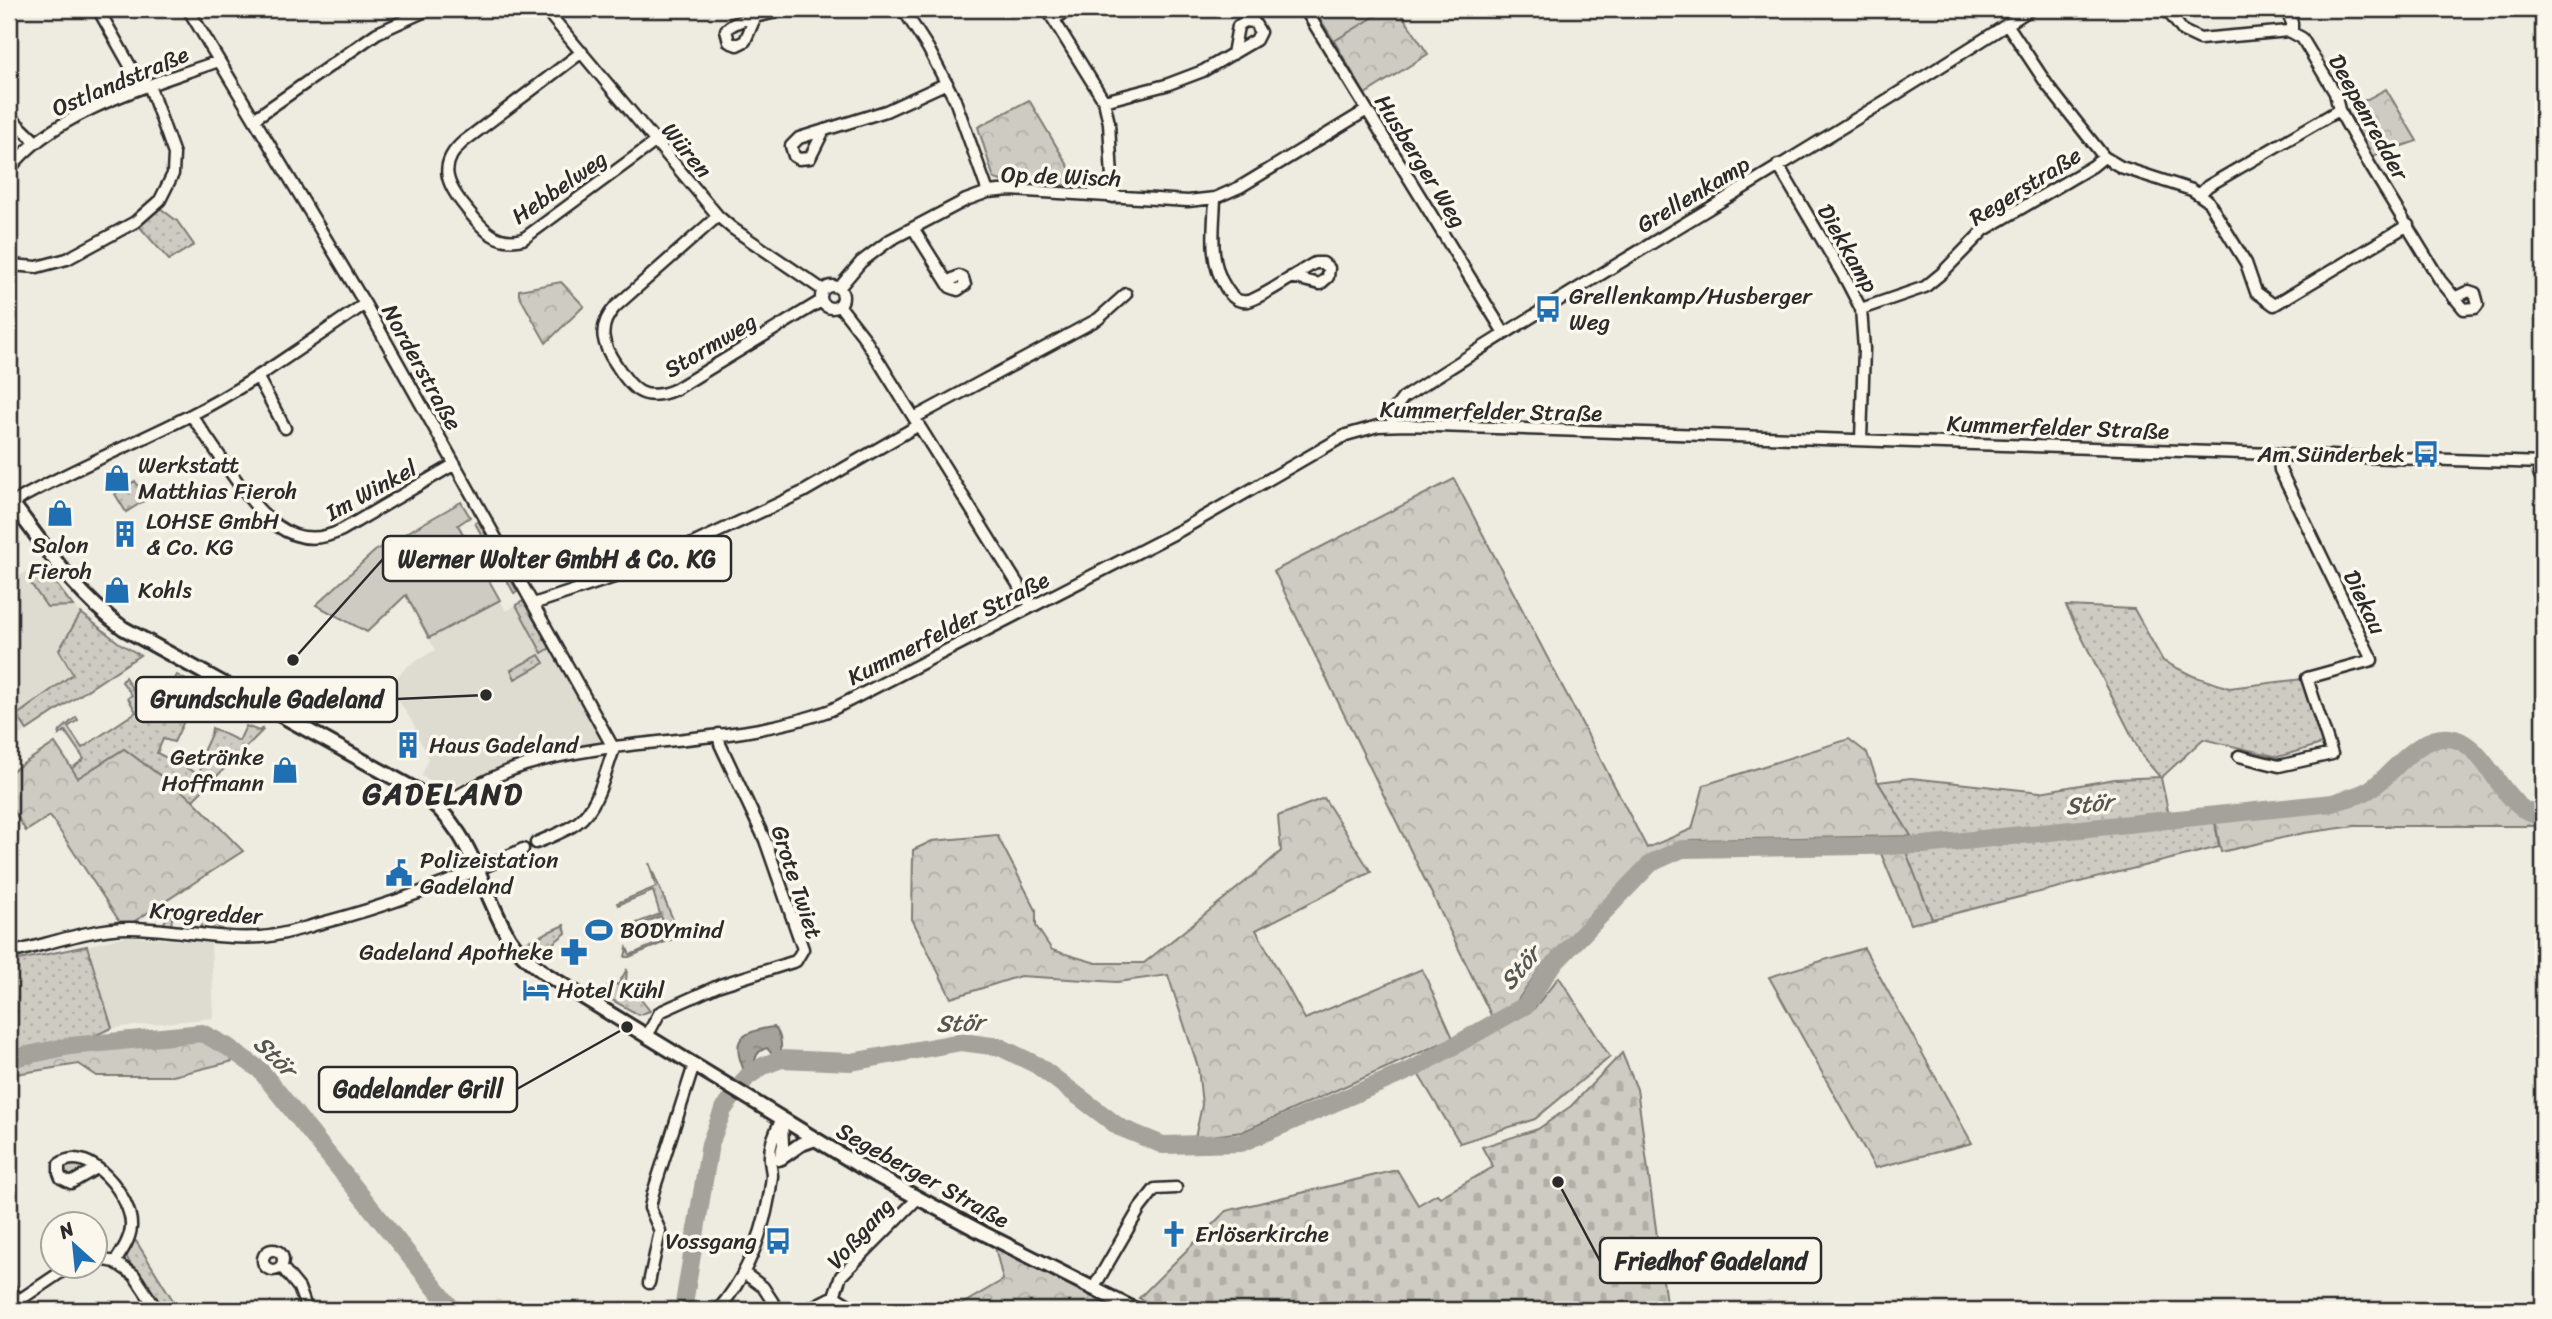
<svg xmlns="http://www.w3.org/2000/svg" width="2552" height="1319" viewBox="0 0 2552 1319" font-family="Sriracha,sans-serif">
<defs>
<pattern id="grass-dots" width="8" height="8" patternUnits="userSpaceOnUse" patternTransform="scale(1.75)"><rect width="8" height="8" fill="#cecbc2"/><path d="M2 2h.1M6 6h.1" fill="none" stroke="#b1aea7" stroke-width="1.8" stroke-linecap="round"/></pattern>
<pattern id="forest-crowns" width="20" height="18" patternUnits="userSpaceOnUse" patternTransform="scale(1.75)"><rect width="20" height="18" fill="#cecbc2"/><path d="M2 6a3 3 0 1 1 6 0M12 15a3 3 0 1 1 6 0" fill="none" stroke="#b1aea7"/></pattern>
<pattern id="cemetery-stones" width="16" height="16" patternUnits="userSpaceOnUse" patternTransform="scale(1.75)"><rect width="16" height="16" fill="#cecbc2"/><path d="M2 7V4a2 2 0 0 1 4 0v3zM10 15v-3a2 2 0 0 1 4 0v3z" fill="#b1aea7"/></pattern>
<pattern id="water-ripples" width="26" height="14" patternUnits="userSpaceOnUse" patternTransform="scale(1.75)"><rect width="26" height="14" fill="#a4a29a"/><path d="M2 4q2-2 4 0t4 0M15 11q2-2 4 0t4 0" fill="none" stroke="#86847e"/></pattern>
</defs>
<rect width="100%" height="100%" fill="#eeebe0"/>
<filter id="ink" filterUnits="userSpaceOnUse"><feTurbulence type="fractalNoise" baseFrequency=".0143" numOctaves="2"/><feDisplacementMap in="SourceGraphic" scale="14" xChannelSelector="R" yChannelSelector="G"/><feConvolveMatrix kernelMatrix="1 2 1 2 8 2 1 2 1" color-interpolation-filters="sRGB"/></filter>
<g filter="url(#ink)">
<path fill="#dedbd1" d="M40,562L77,610L102,631L140,655L9,742V583Z
M500,600L506,611L523,601L600,737L598,742L517,759L445,790L422,776L428,759L426,751L413,730L416,728L389,685L408,666L435,650L429,638Z
M127,936L211,943L214,1018L112,1028L87,946Z"/>
<path fill="url(#grass-dots)" stroke="#7c7b76" stroke-width="2" d="M160,208L177,221L194,245L169,260L139,226Z
M135,481L147,499L126,512L115,494Z
M478,521L517,591V592L514,593L475,523Z
M44,568L73,606L47,607L27,578Z
M523,601L550,648L542,653L516,605Z
M2066,606L2134,609L2163,661L2193,676L2229,688L2302,679L2325,743L2278,757L2203,739L2161,778L2171,825L2215,822L2219,847L1932,919L1906,852L1911,836L1878,782L1911,778L2040,792L2115,779L2160,777L2142,756Z
M81,613L119,643L140,655L27,730L17,715L73,674L59,650Z
M539,655L544,663L515,679L511,670Z
M177,675L204,690L198,696L173,682Z
M125,677L135,693L171,711L192,698L195,703L210,693L213,702L209,706L200,703L185,719L174,742L163,739L157,753L198,774L206,760L201,756L211,734L212,728L239,741L246,726L259,731L262,728L263,730L193,800L124,749L78,778L71,769L84,759L65,731L59,735L60,731L76,717L78,720L68,727L82,748L136,712L128,698L132,695L122,682Z
M649,863L680,936L629,957H625L627,948L630,955L670,938L661,916L629,929L632,936L628,937L627,927L660,914L653,891L618,905L617,903L656,887Z
M188,909L195,910L223,930L201,929V921L172,918L171,926L164,923C167,915 179,910 188,909Z
M564,925L566,933L548,947L536,951L526,942Z
M87,946L112,1028L70,1046L9,1059V962Z
M627,969L626,981L650,1011L639,1015L601,994L611,982L618,985Z
M70,1163L86,1166V1169L72,1178L67,1177L63,1169Z
M133,1241H136L179,1310H162C155,1296 127,1265 126,1254Z"/>
<path fill="url(#forest-crowns)" stroke="#7c7b76" stroke-width="2" d="M1387,9H1398L1428,54L1365,94L1334,41Z
M2386,89L2417,141L2372,156L2347,110Z
M1029,100L1080,186L1005,182L994,179L978,127Z
M561,282L584,306L546,343L519,295V290Z
M1454,479L1647,848L1692,829L1704,785L1849,739L1867,753L1878,782L1911,836L1690,840L1651,858L1541,967L1515,1004L1492,1017L1274,571Z
M2447,736L2470,745L2506,791L2524,810L2543,818V821L2538,826H2355L2304,833L2221,852L2214,816L2333,803L2368,790L2400,760L2424,743Z
M55,743L78,778L124,749L193,800L243,851L124,928L50,816L26,831L9,803V773Z
M1324,798L1371,872L1256,930L1305,1019L1422,969L1453,1038L1242,1132L1195,1138L1202,1105L1198,1067L1168,975L1117,982L1020,976L951,998L912,919L913,850L932,841L997,835L1036,910V926L1052,950L1096,963H1144L1255,874L1281,851L1278,816Z
M1880,851L1906,852L1932,919L1910,924Z
M1864,948L1972,1143L1875,1168L1769,977Z
M1559,977L1610,1057L1535,1119L1460,1143L1417,1072L1532,1011Z
M202,1033L226,1045L238,1060L173,1076H97L79,1064L9,1075V1059L70,1046Z
M995,1247L1121,1310H952L1003,1280Z
M656,1303L660,1310H613L615,1304Z"/>
<path fill="url(#cemetery-stones)" stroke="#7c7b76" stroke-width="2" d="M1622,1053L1637,1089L1667,1310H1393L1387,1307L1385,1310H1161L1139,1298L1226,1211L1397,1170L1418,1205L1437,1194L1440,1197L1493,1167L1482,1147L1538,1129L1571,1106Z"/>
<path fill="#cecbc2" stroke="#7c7b76" stroke-width="2" d="M1314,9H1387L1334,41Z
M461,502L470,517L458,525L500,600L429,638L406,595L367,632L316,605L375,551Z"/>
<path fill="url(#water-ripples)" stroke="#74726e" stroke-width="2" d="M774,1027C783,1036 781,1047 781,1059L777,1060L767,1048C755,1051 754,1060 755,1071L747,1077C730,1042 736,1032 774,1027Z"/>
<g fill="none" stroke-linecap="round" stroke-linejoin="round">
<path stroke="#a4a29a" stroke-width="18" d="M9,1059L70,1046L202,1033L228,1047L260,1070L453,1310
M683,1310L710,1144L723,1110L747,1077L763,1066L781,1059L851,1062L961,1042L1000,1047L1037,1065L1119,1127L1163,1145L1241,1143L1415,1068L1526,1005L1550,968L1651,863L1682,849L1924,845L2333,803C2344,799 2359,796 2369,790C2388,778 2401,757 2422,745C2474,715 2490,786 2523,809C2529,813 2537,815 2543,818"/>
<defs>
<path id="minor" d="M98,9L142,87
M188,9L365,304L614,749
M545,9L718,216L732,228L823,290
M903,9L928,48L955,100L988,192
M1047,9L1104,101L1109,123L1113,197
M1305,9L1504,333
M2166,9L2183,31L2200,39L2289,31L2302,38L2335,93L2339,110L2368,162L2440,280L2464,309L2475,308L2478,304L2475,293L2469,291L2454,298
M2286,9L2292,23V32
M755,18L745,41L737,45L729,42L726,30C736,18 775,13 791,9
M1054,19L1071,9
M2007,24L2048,86L2104,157L2121,167L2192,190L2208,201L2246,263L2256,292L2274,305L2408,225
M582,52L463,142C437,165 447,185 466,208C482,228 495,246 523,239L655,142
M1104,101L1166,85L1203,71L1256,40L1260,32L1254,22L1245,21L1238,26L1233,54
M9,116L36,142
M254,119L377,33L430,9
M824,130L810,158L799,159L794,156L791,146L799,138L886,111L947,83
M1778,165L1847,282L1861,309L1864,349L1861,440
M9,170C52,112 153,84 219,61
M2200,194L2208,186L2339,110
M1215,198C1214,229 1208,261 1226,288C1231,296 1237,303 1248,301C1264,297 1298,272 1315,263H1323L1329,268L1328,277L1320,284L1291,277
M718,216L615,307C596,328 603,346 617,366C633,391 645,403 676,389L821,301
M913,228L950,287L958,290L965,285L963,278L959,276L947,282
M9,265L37,267L67,259L135,222L160,200L173,174L174,154L149,85
M821 297a11 11 0 1 1 22 0a11 11 0 1 1-22 0Z
M839,288L861,262L890,240L966,200L988,192L1011,190L1188,201L1215,198L1240,187L1367,110
M839,305L863,336L1032,607
M1861,309L1925,287L1942,273L1984,230L2093,166L2104,157
M257,376L285,428
M191,415C204,433 217,452 229,470C256,508 288,557 342,530L455,464
M914,418L1098,319L1126,294
M1392,425L1393,411L1403,398C1610,264 1825,143 2031,9
M2539,463V473L2543,482
M12,503C69,470 130,446 189,416C251,385 308,342 365,304
M533,604L639,569L803,492L919,425
M2239,756L2279,766L2332,754L2307,678L2372,660L2280,470L2278,454
M439,807C466,790 494,775 525,765C625,735 734,746 831,710L1181,530L1346,435L1378,426L1406,425L2543,463
M536,843C549,837 565,832 577,823C598,808 605,772 614,749
M9,953C46,945 91,928 129,928C173,928 217,940 261,937C280,936 300,929 318,924C388,906 458,880 523,849
M647,1036L660,1012L720,985L796,961L803,949L765,840L720,744L719,734
M779,1160L783,1145L782,1120
M263 1260a10 10 0 1 1 20 0a10 10 0 1 1-20 0Z
M94,1258L115,1262C122,1251 130,1240 131,1227C133,1198 89,1142 59,1164V1173L61,1178L71,1183L97,1168
M115,1262L134,1275L157,1310
M281,1266L299,1288L307,1310
M744,1273L763,1287L778,1310
M649,1283L660,1231L650,1208L653,1193L694,1065
M9,1287L24,1310
M1093,1289L1140,1208L1155,1189L1176,1188
M834,1296L841,1276L918,1198
M18,1301L70,1266
M718,1310C750,1273 767,1224 772,1176C772,1170 770,1165 770,1160C769,1145 775,1131 782,1119
M806,1310L834,1296L847,1304L850,1310"/>
<path id="major" d="M9,499C44,545 75,594 123,628L416,790C473,828 477,882 509,938C519,954 533,964 547,975L866,1170L983,1233L1136,1310
M781,1158L801,1144L815,1139"/>
</defs>
<use href="#minor" stroke="#2b2b2b" stroke-width="15"/>
<use href="#major" stroke="#2b2b2b" stroke-width="18"/>
<use href="#minor" stroke="#fbf7ec" stroke-width="10"/>
<use href="#major" stroke="#fbf7ec" stroke-width="12"/>
</g>
</g>
<defs>
<symbol id="bus-bare" viewBox="-9 -9 18 18"><path d="M-5-6H5V4H4V6H2V4H-2V6H-4V4H-5ZM-3.5-4V0h7V-4ZM-3.5 1.2v1.5H-2V1.2ZM2 1.2v1.5H3.5V1.2Z" fill="#1f6fb2" stroke="#fbf7ec" stroke-width="2.5" paint-order="stroke"/></symbol>
<symbol id="shop-bare" viewBox="-9 -9 18 18"><path d="M-5-2.5h2.3a2.7 3.5 0 0 1 5.4 0H5L5.5 6h-11ZM-1.5-2.5h3a1.5 2.3 0 0 0-3 0Z" fill="#1f6fb2" stroke="#fbf7ec" stroke-width="2.5" paint-order="stroke"/></symbol>
<symbol id="building-bare" viewBox="-9 -9 18 18"><path d="M-4-6H4V6H1V3H-1V6H-4ZM-2.5-4.3h1.7v1.8h-1.7ZM.8-4.3h1.7v1.8H.8ZM-2.5-1h1.7V.8h-1.7ZM.8-1h1.7V.8H.8Z" fill="#1f6fb2" stroke="#fbf7ec" stroke-width="2.5" paint-order="stroke"/></symbol>
<symbol id="civic-bare" viewBox="-9 -9 18 18"><path d="M-.6-6.5H3V-4.5H.6V-3L4-1V1h2V6H-6V1h2V-1L-.6-3ZM-1.2 2.5V6h2.4V2.5Z" fill="#1f6fb2" stroke="#fbf7ec" stroke-width="2.5" paint-order="stroke"/></symbol>
<symbol id="stadium-bare" viewBox="-9 -9 18 18"><path d="M0-5a6.5 5 0 1 0 0 10a6.5 5 0 1 0 0-10ZM-3.5-1.8h7v3.6h-7Z" fill="#1f6fb2" stroke="#fbf7ec" stroke-width="2.5" paint-order="stroke"/></symbol>
<symbol id="pharmacy-bare" viewBox="-9 -9 18 18"><path d="M-2-6h4v4h4v4h-4v4h-4v-4h-4v-4h4Z" fill="#1f6fb2" stroke="#fbf7ec" stroke-width="2.5" paint-order="stroke"/></symbol>
<symbol id="hotel-bare" viewBox="-9 -9 18 18"><path d="M-6-4.5h1.5V1H6V5H4.5V3h-9V5H-6ZM-4 0a1.8 1.8 0 1 1 3.6 0ZM.5 0V-2.5h3Q6-2.5 6 0Z" fill="#1f6fb2" stroke="#fbf7ec" stroke-width="2.5" paint-order="stroke"/></symbol>
<symbol id="church-bare" viewBox="-9 -9 18 18"><path d="M-1.2-6h2.4v3.5h3.3v2.4h-3.3V6h-2.4V-.1h-3.3v-2.4h3.3Z" fill="#1f6fb2" stroke="#fbf7ec" stroke-width="2.5" paint-order="stroke"/></symbol>
</defs>
<g fill-rule="evenodd">
<use href="#bus-bare" x="1529" y="290" width="38" height="38"/>
<use href="#bus-bare" x="2407" y="435" width="38" height="38"/>
<use href="#shop-bare" x="98" y="459" width="38" height="38"/>
<use href="#shop-bare" x="41" y="494" width="38" height="38"/>
<use href="#building-bare" x="106" y="515" width="38" height="38"/>
<use href="#shop-bare" x="98" y="571" width="38" height="38"/>
<use href="#building-bare" x="389" y="726" width="38" height="38"/>
<use href="#shop-bare" x="266" y="751" width="38" height="38"/>
<use href="#civic-bare" x="380" y="854" width="38" height="38"/>
<use href="#stadium-bare" x="580" y="911" width="38" height="38"/>
<use href="#pharmacy-bare" x="555" y="933" width="38" height="38"/>
<use href="#hotel-bare" x="517" y="971" width="38" height="38"/>
<use href="#church-bare" x="1155" y="1215" width="38" height="38"/>
<use href="#bus-bare" x="759" y="1222" width="38" height="38"/>
</g>
<g text-anchor="middle" stroke-width="7" stroke-linejoin="round" paint-order="stroke">
<g font-size="23" fill="#2b2b2b" stroke="#fbf7ec">
<text transform="translate(120 81) rotate(-23)" y="8">Ostlandstraße</text>
<text transform="translate(2369 117) rotate(61)" y="8">Deepenredder</text>
<text transform="translate(687 150) rotate(50)" y="8">Würen</text>
<text transform="translate(1421 161) rotate(58)" y="8">Husberger Weg</text>
<text transform="translate(1061 176) rotate(2)" y="8">Op de Wisch</text>
<text transform="translate(2025 186) rotate(-32)" y="8">Regerstraße</text>
<text transform="translate(559 187) rotate(-35)" y="8">Hebbelweg</text>
<text transform="translate(1693 194) rotate(-31)" y="8">Grellenkamp</text>
<text transform="translate(1848 248) rotate(60)" y="8">Diekkamp</text>
<text transform="translate(710 345) rotate(-31)" y="8">Stormweg</text>
<text transform="translate(422 367) rotate(61)" y="8">Norderstraße</text>
<text transform="translate(1491 411) rotate(1)" y="8">Kummerfelder Straße</text>
<text transform="translate(2058 427) rotate(2)" y="8">Kummerfelder Straße</text>
<text transform="translate(371 490) rotate(-29)" y="8">Im Winkel</text>
<text transform="translate(2365 602) rotate(64)" y="8">Diekau</text>
<text transform="translate(948 628) rotate(-27)" y="8">Kummerfelder Straße</text>
<text transform="translate(797 882) rotate(72)" y="8">Grote Twiet</text>
<text transform="translate(206 913) rotate(3)" y="8">Krogredder</text>
<text transform="translate(923 1175) rotate(29)" y="8">Segeberger Straße</text>
<text transform="translate(860 1233) rotate(-48)" y="8">Voßgang</text>
</g>
<g font-size="23" fill="#2b2b2b" stroke="#fbf7ec" text-anchor="start">
<text x="1569" y="304">Grellenkamp/Husberger<tspan x="1569" dy="26">Weg</tspan></text>
<text x="2405" y="462" text-anchor="end">Am Sünderbek</text>
<text x="138" y="473">Werkstatt<tspan x="138" dy="26">Matthias Fieroh</tspan></text>
<text x="146" y="529">LOHSE GmbH<tspan x="146" dy="26">&amp; Co. KG</tspan></text>
<text x="60" y="553" text-anchor="middle">Salon<tspan x="60" dy="26">Fieroh</tspan></text>
<text x="138" y="598">Kohls</text>
<text x="429" y="753">Haus Gadeland</text>
<text x="264" y="765" text-anchor="end">Getränke<tspan x="264" dy="26">Hoffmann</tspan></text>
<text x="420" y="868">Polizeistation<tspan x="420" dy="26">Gadeland</tspan></text>
<text x="620" y="938">BODYmind</text>
<text x="553" y="960" text-anchor="end">Gadeland Apotheke</text>
<text x="557" y="998">Hotel Kühl</text>
<text x="1195" y="1242">Erlöserkirche</text>
<text x="757" y="1249" text-anchor="end">Vossgang</text>
</g>
<g font-size="24" font-style="italic" fill="#555552" stroke="#fbf7ec">
<text transform="translate(2089 804) rotate(-6)" y="8">Stör</text>
<text transform="translate(1520 968) rotate(-50)" y="8">Stör</text>
<text transform="translate(960 1023) rotate(-2)" y="8">Stör</text>
<text transform="translate(275 1056) rotate(44)" y="8">Stör</text>
</g>
<g font-size="30" font-weight="bold" letter-spacing="2" fill="#2b2b2b" stroke="#fbf7ec">
<text x="443" y="804">GADELAND</text>
</g>
</g>
<path fill="none" stroke="#2b2b2b" stroke-width="2.5" d="M293 660L383 559M486 695L397 699M627 1027L517 1089M1558 1182L1600 1261"/>
<g fill="#2b2b2b" stroke="#fbf7ec" stroke-width="2.5">
<circle cx="293" cy="660" r="7"/>
<circle cx="486" cy="695" r="7"/>
<circle cx="627" cy="1027" r="7"/>
<circle cx="1558" cy="1182" r="7"/>
</g>
<g fill="#fbf7ec" stroke="#2b2b2b" stroke-width="2.5">
<rect x="383" y="536" width="348" height="45" rx="7"/>
<rect x="136" y="677" width="261" height="45" rx="7"/>
<rect x="319" y="1067" width="198" height="45" rx="7"/>
<rect x="1600" y="1238" width="221" height="45" rx="7"/>
</g>
<g font-size="24" text-anchor="middle" font-weight="bold" fill="#2b2b2b">
<text x="557" y="567">Werner Wolter GmbH &amp; Co. KG</text>
<text x="267" y="707">Grundschule Gadeland</text>
<text x="418" y="1097">Gadelander Grill</text>
<text x="1711" y="1269">Friedhof Gadeland</text>
</g>
<rect width="2552" height="1319" fill="none" stroke="#fbf7ec" stroke-width="35"/>
<rect x="18" y="18" width="2517" height="1284" fill="none" stroke="#2b2b2b" stroke-width="2.5" filter="url(#ink)"/>
<g transform="translate(74 1245) rotate(333)"><circle r="33" fill="#fbf7ec" stroke="#a8a59f" stroke-width="2"/>
<path d="M0-5L12 26L0 18L-12 26Z" fill="#1f6fb2"/>
<text y="-10" font-size="19" font-weight="bold" text-anchor="middle" fill="#2b2b2b">N</text>
</g>
</svg>
